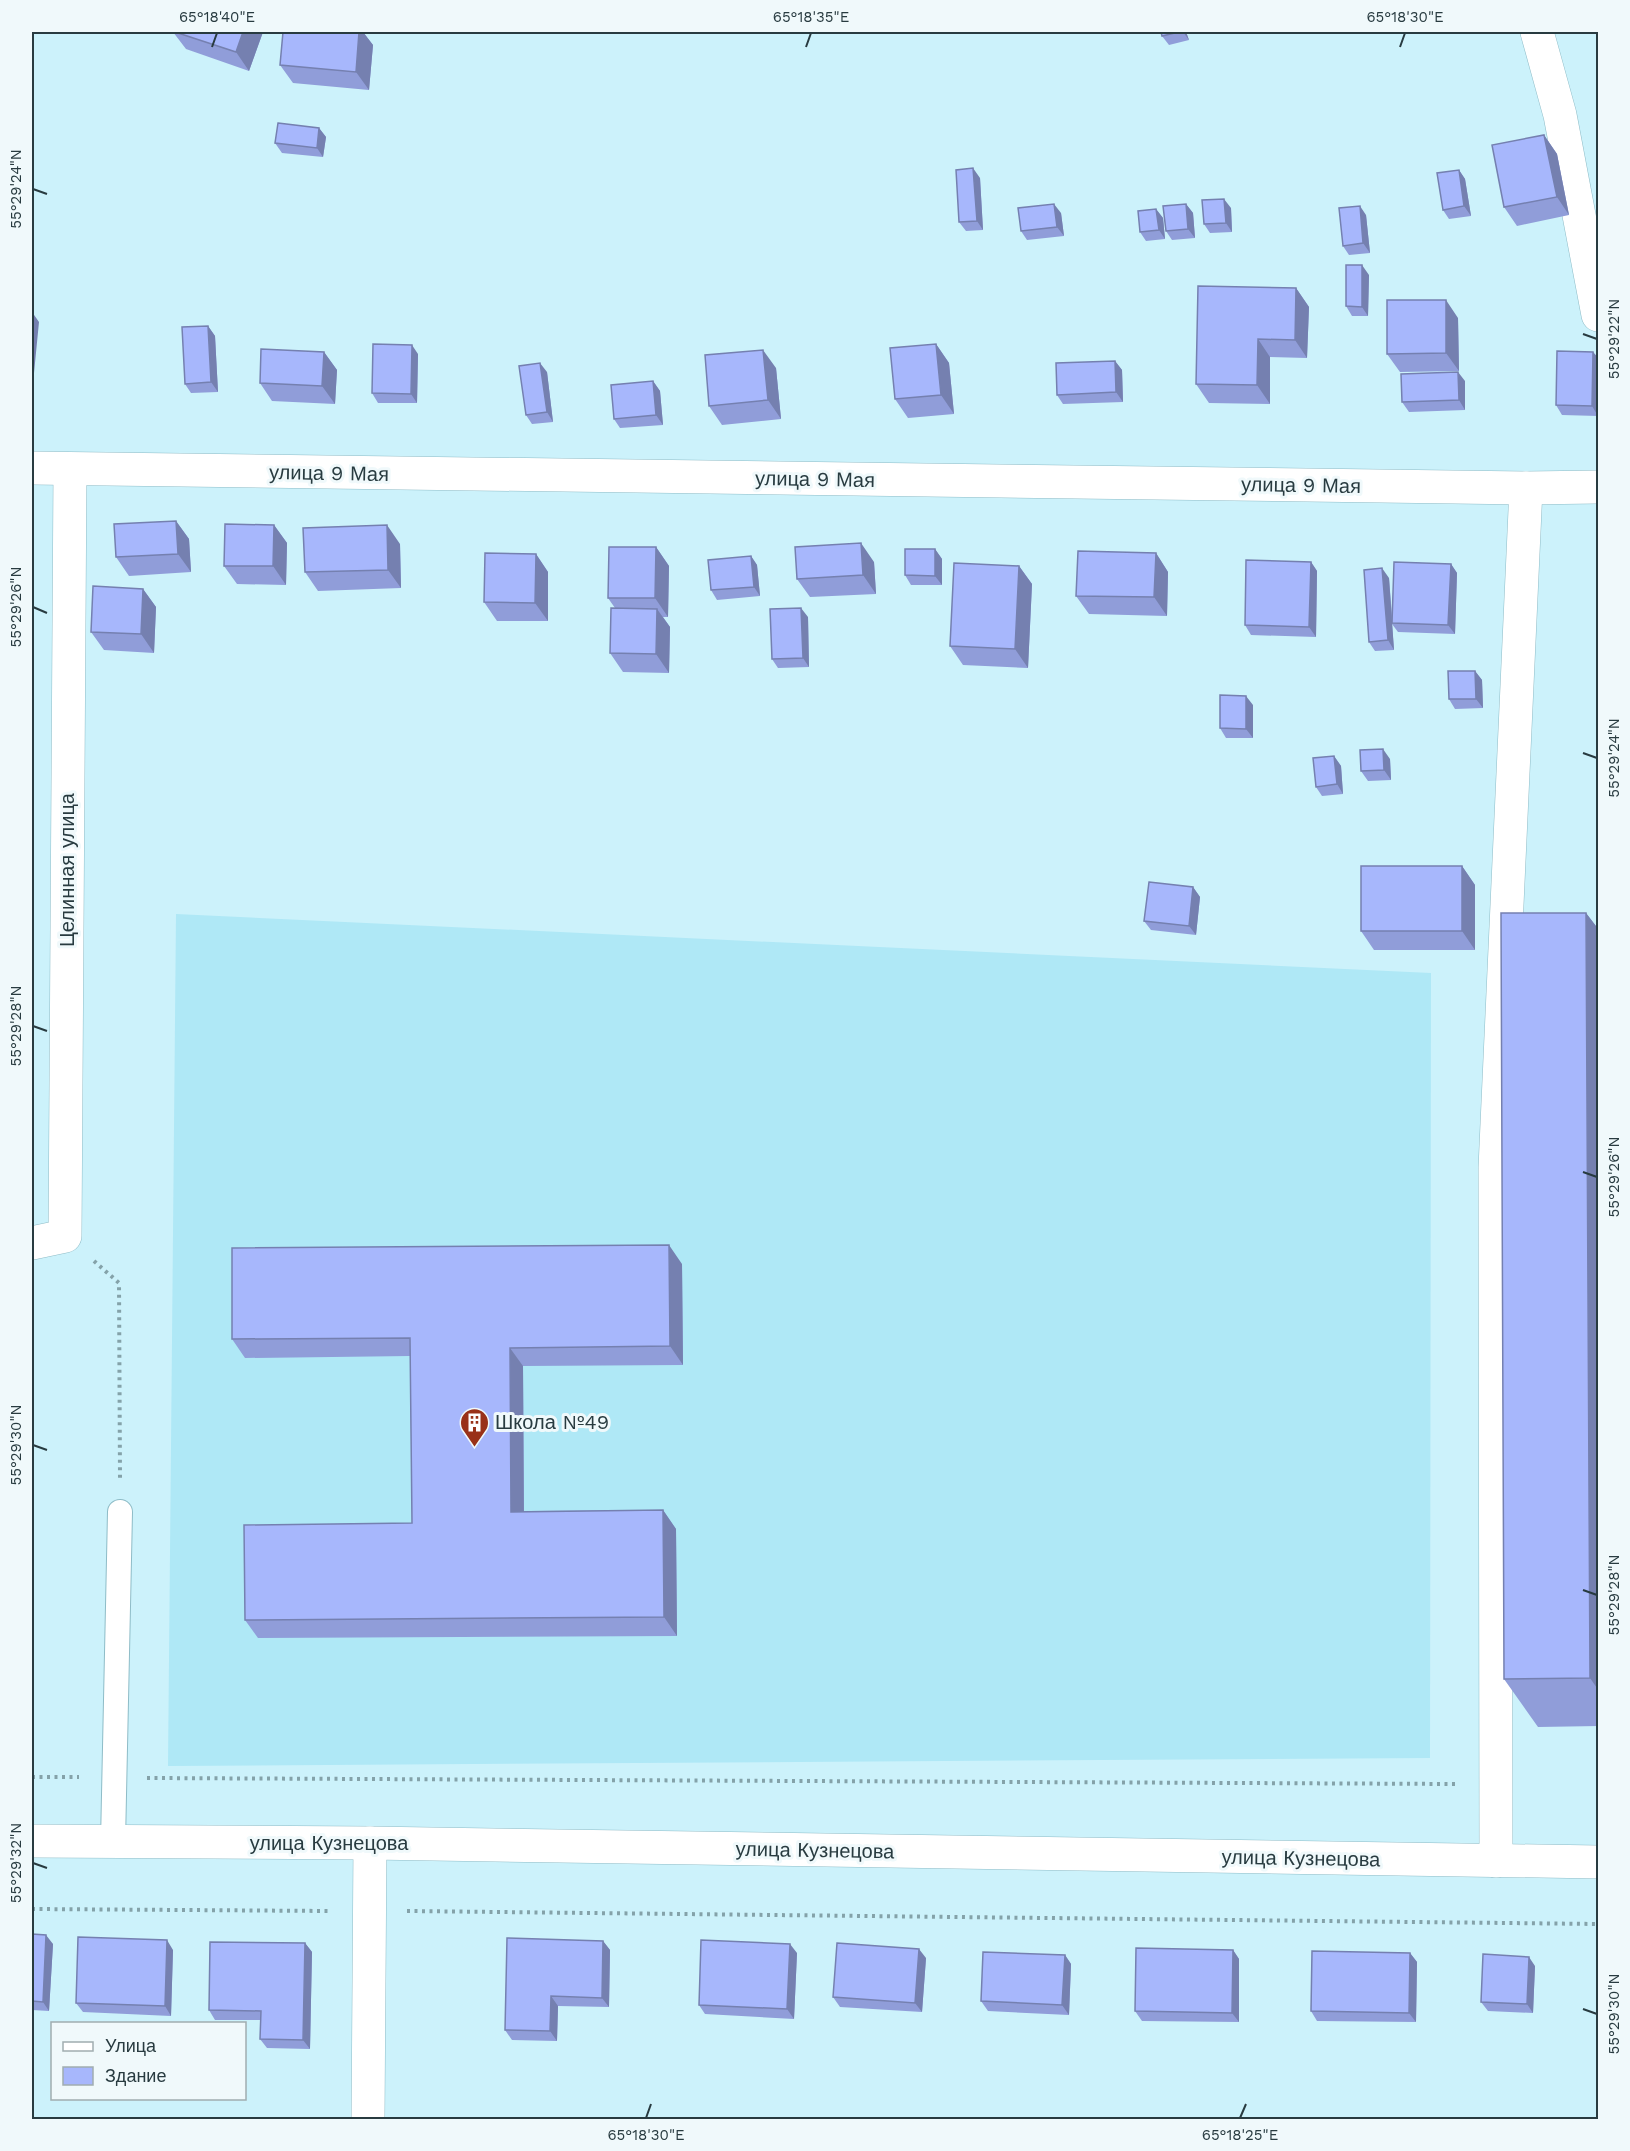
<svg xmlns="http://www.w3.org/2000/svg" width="1630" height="2151" viewBox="0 0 1630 2151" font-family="'Work Sans',sans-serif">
<rect width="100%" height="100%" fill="#ccf2fb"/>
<path fill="#afe8f6" d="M176,914L1431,973L1430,1758L168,1766Z"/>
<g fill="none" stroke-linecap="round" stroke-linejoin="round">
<defs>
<path id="service" d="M113,1842L120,1512"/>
<path id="minor" d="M1537,32L1560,115L1598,315
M32,1243L65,1236L70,470
M1496,1861L1495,1168L1526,488
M368,2120L370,1843"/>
<path id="tertiary" d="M32,468L1526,488L1598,487
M32,1841L370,1843L1598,1862"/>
</defs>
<use href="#service" stroke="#8ebcc7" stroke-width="26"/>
<use href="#minor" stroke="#8ebcc7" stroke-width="34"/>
<use href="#tertiary" stroke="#8ebcc7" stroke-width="34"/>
<path stroke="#84a2a9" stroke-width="4" stroke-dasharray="3 4.5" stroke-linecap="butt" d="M94,1261L119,1283L120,1478
M32,1777H79
M147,1778L1456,1784
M32,1909L331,1911
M407,1911L1598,1924"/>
<use href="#service" stroke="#fff" stroke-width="24"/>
<use href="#minor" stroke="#fff" stroke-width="33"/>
<use href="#tertiary" stroke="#fff" stroke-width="33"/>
</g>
<path fill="#909dd9" d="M173,32H263L249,71L186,49Z
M283,32H363L373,45L369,90L293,83L280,65Z
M1161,32H1186L1189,40L1169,45L1162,36Z
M319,128L326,137L323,157L282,153L275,143Z
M1544,135L1557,154L1569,215L1517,226L1504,207Z
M1459,170L1465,179L1471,216L1449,219L1443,210Z
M980,178L983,230L966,231L959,222Z
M1186,204L1193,213L1195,238L1172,240L1166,231Z
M1231,208L1232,232L1210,233L1204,224Z
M1156,209L1163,218L1165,239L1146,241L1140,232Z
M1061,213L1064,236L1027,240L1021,231Z
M1366,215L1370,253L1349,255L1343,246Z
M1369,275L1368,316H1352L1346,306Z
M1296,288L1309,307L1307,358L1270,357V404L1209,403L1196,384Z
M1458,318L1459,371L1400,372L1387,354Z
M208,326L215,336L218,392L191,393L185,384Z
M936,344L949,363L954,414L908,418L895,399Z
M324,352L337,370L335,404L272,401L260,383Z
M1593,352L1599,359L1598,416L1562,415L1556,405Z
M418,354L417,403H378L372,393Z
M1115,361L1122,370L1123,402L1063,404L1057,395Z
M776,368L781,419L722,425L709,406Z
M547,372L553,422L532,424L526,415Z
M653,381L660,391L663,425L620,428L614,419Z
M1465,381V410L1409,412L1402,402Z
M176,521L189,539L191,572L129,576L116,557Z
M274,525L287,543L286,585L237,584L224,566Z
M400,544L401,588L318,591L305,572Z
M656,547L669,566L668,617H663L670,627L669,673L623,672L610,653L615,608L608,598Z
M935,549L942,559V585H911L905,575Z
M1156,553L1168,572L1167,616L1089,614L1076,596Z
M536,554L548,572V621H497L484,602Z
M751,556L757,565L760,596L717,600L711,590Z
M874,562L876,594L810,597L797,579Z
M1311,562L1317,571L1316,637L1251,635L1245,625Z
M1451,564L1457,573L1455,634L1398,632L1392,624L1394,650L1375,651L1369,642L1389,578L1392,616Z
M1019,566L1032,584L1028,668L963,665L950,646Z
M143,589L156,607L154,653L104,650L91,632Z
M808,617L809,667L778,668L772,659Z
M1475,671L1482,680L1483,708L1455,709L1449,699Z
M1253,705V738H1226L1220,728Z
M1334,756L1341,766L1343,794L1322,796L1316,787Z
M1390,759L1391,780L1368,781L1361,771Z
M1462,866L1475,885V950H1374L1361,931Z
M1193,887L1200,897L1196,935L1151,930L1144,921Z
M1586,913L1599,930V1726L1538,1727L1504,1679Z
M682,1264L683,1365L523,1366L524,1511L663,1510L676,1529L677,1636L258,1638L245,1620L412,1523L410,1356L245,1358L232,1339Z
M32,1934L53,1944L49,2011L32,2010Z
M603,1941L610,1950L609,2007L558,2006L557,2041L512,2040L505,2030Z
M305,1943L312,1952L310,2049L267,2048L260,2039L261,2020H215L209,2010Z
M173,1950L171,2016L83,2012L76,2003Z
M1233,1950L1239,1959V2022L1142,2021L1135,2011Z
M797,1953L794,2019L705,2014L699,2005Z
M1410,1953L1417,1962L1416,2022L1317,2021L1311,2011Z
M1065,1955L1071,1964L1069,2015L988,2011L981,2001Z
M926,1958L922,2012L840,2007L833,1997Z
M1535,1966L1533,2013L1488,2011L1481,2002Z"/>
<path fill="#7580b0" d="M243,32H263L249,71L236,52Z
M359,32H363L373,45L369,90L356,72Z
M1183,32H1186L1189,40Z
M319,128L326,137L323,157L317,148Z
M1544,135L1557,154L1569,215L1557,197Z
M973,168L980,178L983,230L977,221Z
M1459,170L1465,179L1471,216L1464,206Z
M1224,199L1231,208L1232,232L1226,223Z
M1054,204L1061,213L1064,236L1057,227Z
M1186,204L1193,213L1195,238L1188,229Z
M1360,206L1366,215L1370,253L1363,243Z
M1156,209L1163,218L1165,239L1159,230Z
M1362,265L1369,275L1368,316L1362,307Z
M1296,288L1309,307L1307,358L1295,340Z
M1446,300L1458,318L1459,371L1446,353Z
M32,312L39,322L34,373L32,369Z
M208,326L215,336L218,392L211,382Z
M1258,339L1270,357V404L1257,385Z
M936,344L949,363L954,414L941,395Z
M412,345L418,354L417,403L411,394Z
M763,350L776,368L781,419L768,400Z
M324,352L337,370L335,404L322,386Z
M1593,352L1599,359L1598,416L1592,406Z
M1115,361L1122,370L1123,402L1116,392Z
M540,363L547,372L553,422L547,412Z
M1458,372L1465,381V410L1459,400Z
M653,381L660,391L663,425L656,415Z
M176,521L189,539L191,572L178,554Z
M274,525L287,543L286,585L273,566Z
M387,525L400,544L401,588L388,570Z
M861,543L874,562L876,594L863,575Z
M656,547L669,566L668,617L655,598Z
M935,549L942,559V585L935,576Z
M1156,553L1168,572L1167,616L1154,597Z
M536,554L548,572V621L535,603Z
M751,556L757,565L760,596L754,587Z
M1311,562L1317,571L1316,637L1309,627Z
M1451,564L1457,573L1455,634L1448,625Z
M1019,566L1032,584L1028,668L1015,649Z
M1382,568L1389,578L1394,650L1388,640Z
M143,589L156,607L154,653L141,634Z
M801,608L808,617L809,667L803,658Z
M657,609L670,627L669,673L656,654Z
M1475,671L1482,680L1483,708L1476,699Z
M1246,696L1253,705V738L1246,729Z
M1383,749L1390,759L1391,780L1384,770Z
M1334,756L1341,766L1343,794L1337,784Z
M1462,866L1475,885V950L1462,931Z
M1193,887L1200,897L1196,935L1189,926Z
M1586,913L1599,930V1691L1590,1678Z
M669,1245L682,1264L683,1365L670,1346Z
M510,1348L523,1366L524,1530L511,1512Z
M663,1510L676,1529L677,1636L664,1617Z
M46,1935L53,1944L49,2011L43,2002Z
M167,1940L173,1950L171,2016L165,2006Z
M603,1941L610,1950L609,2007L602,1998Z
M305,1943L312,1952L310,2049L303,2040Z
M790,1944L797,1953L794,2019L787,2009Z
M919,1949L926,1958L922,2012L915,2003Z
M1233,1950L1239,1959V2022L1232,2013Z
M1410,1953L1417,1962L1416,2022L1409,2013Z
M1065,1955L1071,1964L1069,2015L1062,2005Z
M1529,1957L1535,1966L1533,2013L1527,2004Z
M551,1996L558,2006L557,2041L550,2031Z"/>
<path fill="#a7b7fc" stroke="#7580b0" stroke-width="1.5" d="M175,32H243L236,52Z
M283,32H359L356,72L280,65Z
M1161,32H1179L1162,36Z
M278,123L319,128L317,148L275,143Z
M1544,135L1557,197L1504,207L1492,145Z
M973,168L977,221L959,222L956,170Z
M1459,170L1464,206L1443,210L1437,173Z
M1224,199L1226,223L1204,224L1202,200Z
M1054,204L1057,227L1021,231L1018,208Z
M1186,204L1188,229L1166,231L1163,206Z
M1360,206L1363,243L1343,246L1339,208Z
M1156,209L1159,230L1140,232L1138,211Z
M1346,265H1362V307L1346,306Z
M1198,286L1296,288L1295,340L1258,339L1257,385L1196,384Z
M1387,300H1446V353L1387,354Z
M208,326L211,382L185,384L182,327Z
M373,344L412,345L411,394L372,393Z
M936,344L941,395L895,399L890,348Z
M261,349L324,352L322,386L260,383Z
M763,350L768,400L709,406L705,355Z
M1557,351L1593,352L1592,406L1556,405Z
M1115,361L1116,392L1057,395L1056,363Z
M540,363L547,412L526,415L519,366Z
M1458,372L1459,400L1402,402L1401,374Z
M653,381L656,415L614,419L611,385Z
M176,521L178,554L116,557L114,524Z
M225,524L274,525L273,566H224Z
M387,525L388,570L305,572L303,528Z
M861,543L863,575L797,579L795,547Z
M609,547H656L655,598H608Z
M905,549H935V576L905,575Z
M1078,551L1156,553L1154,597L1076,596Z
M485,553L536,554L535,603L484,602Z
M751,556L754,587L711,590L708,560Z
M1246,560L1311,562L1309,627L1245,625Z
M1394,562L1451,564L1448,625L1392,623Z
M954,563L1019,566L1015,649L950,646Z
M1382,568L1388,640L1369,642L1364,570Z
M93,586L143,589L141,634L91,632Z
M611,608L657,609L656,654L610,653Z
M801,608L803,658L772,659L770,609Z
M1448,671H1475L1476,699H1449Z
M1220,695L1246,696V729L1220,728Z
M1383,749L1384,770L1361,771L1360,750Z
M1334,756L1337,784L1316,787L1313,758Z
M1361,866H1462V931H1361Z
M1149,882L1193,887L1189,926L1144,921Z
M1501,913H1586L1590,1678L1504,1679Z
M669,1245L670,1346L510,1348L511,1512L663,1510L664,1617L245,1620L244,1525L412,1523L410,1338L232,1339V1248Z
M32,1934L46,1935L43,2002L32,2001Z
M78,1937L167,1940L165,2006L76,2003Z
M507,1938L603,1941L602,1998L551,1996L550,2031L505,2030Z
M701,1940L790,1944L787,2009L699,2005Z
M210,1942L305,1943L303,2040L260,2039L261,2011L209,2010Z
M837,1943L919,1949L915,2003L833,1997Z
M1136,1948L1233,1950L1232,2013L1135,2011Z
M1312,1951L1410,1953L1409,2013L1311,2011Z
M983,1952L1065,1955L1062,2005L981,2001Z
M1483,1954L1529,1957L1527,2004L1481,2002Z"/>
<path fill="none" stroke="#283b40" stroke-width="2" d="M212,47L217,33M806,47L811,33M1400,47L1405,33M33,189L47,194M1583,334L1597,339M33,607L47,613M1583,753L1597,758M33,1026L47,1031M1583,1172L1597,1177M33,1445L47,1450M1583,1590L1597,1595M33,1863L47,1868M1583,2009L1597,2014M646,2118L651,2104M1240,2118L1246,2104"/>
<defs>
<symbol id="building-pin" viewBox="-11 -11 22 30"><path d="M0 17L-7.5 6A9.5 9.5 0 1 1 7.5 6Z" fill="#993119" stroke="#f0f9fb"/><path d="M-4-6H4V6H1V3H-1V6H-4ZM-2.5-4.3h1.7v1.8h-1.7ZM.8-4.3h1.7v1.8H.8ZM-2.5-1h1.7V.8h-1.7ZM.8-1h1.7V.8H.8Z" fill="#fff"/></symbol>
</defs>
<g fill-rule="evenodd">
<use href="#building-pin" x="458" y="1406" width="33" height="45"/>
</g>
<g text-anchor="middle" stroke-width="6" stroke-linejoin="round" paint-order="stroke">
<g font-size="20" fill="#283b40" stroke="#f0f9fb">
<text transform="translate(329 473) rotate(1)" y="7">улица 9 Мая</text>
<text transform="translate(815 479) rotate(1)" y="7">улица 9 Мая</text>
<text transform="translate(1301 485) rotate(1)" y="7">улица 9 Мая</text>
<text transform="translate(67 870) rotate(-90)" y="7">Целинная улица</text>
<text x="329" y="1850">улица Кузнецова</text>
<text transform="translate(815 1850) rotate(1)" y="7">улица Кузнецова</text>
<text transform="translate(1301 1858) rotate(1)" y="7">улица Кузнецова</text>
</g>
<g font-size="20" fill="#283b40" stroke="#f0f9fb" text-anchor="start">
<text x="495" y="1429">Школа №49</text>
</g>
</g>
<rect width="1630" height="2151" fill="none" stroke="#f0f9fb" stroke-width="66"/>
<rect x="51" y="2022" width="195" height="78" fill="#f0f9fb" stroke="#a0adb0" stroke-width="1.5"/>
<rect x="63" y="2042" width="30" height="9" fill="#ffffff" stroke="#a0adb0" stroke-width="1.5"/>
<text x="105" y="2052" font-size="18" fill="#283b40">Улица</text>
<rect x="63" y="2067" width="30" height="18" fill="#a7b7fc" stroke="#a0adb0" stroke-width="1.5"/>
<text x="105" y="2082" font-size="18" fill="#283b40">Здание</text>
<rect x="33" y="33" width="1564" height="2085" fill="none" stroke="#283b40" stroke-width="2"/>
<g font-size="15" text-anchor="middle" fill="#283b40">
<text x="217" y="22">65°18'40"E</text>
<text x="811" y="22">65°18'35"E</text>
<text x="1405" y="22">65°18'30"E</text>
<text transform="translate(16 189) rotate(-90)" y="5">55°29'24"N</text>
<text transform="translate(1614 339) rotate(-90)" y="5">55°29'22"N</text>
<text transform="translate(16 607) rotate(-90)" y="5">55°29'26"N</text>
<text transform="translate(1614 758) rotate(-90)" y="5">55°29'24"N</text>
<text transform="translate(16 1026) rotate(-90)" y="5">55°29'28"N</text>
<text transform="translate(1614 1177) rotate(-90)" y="5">55°29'26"N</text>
<text transform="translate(16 1445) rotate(-90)" y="5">55°29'30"N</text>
<text transform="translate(1614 1595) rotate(-90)" y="5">55°29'28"N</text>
<text transform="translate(16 1863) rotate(-90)" y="5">55°29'32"N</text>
<text transform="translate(1614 2014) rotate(-90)" y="5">55°29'30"N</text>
<text x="646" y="2140">65°18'30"E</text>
<text x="1240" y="2140">65°18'25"E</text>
</g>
</svg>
